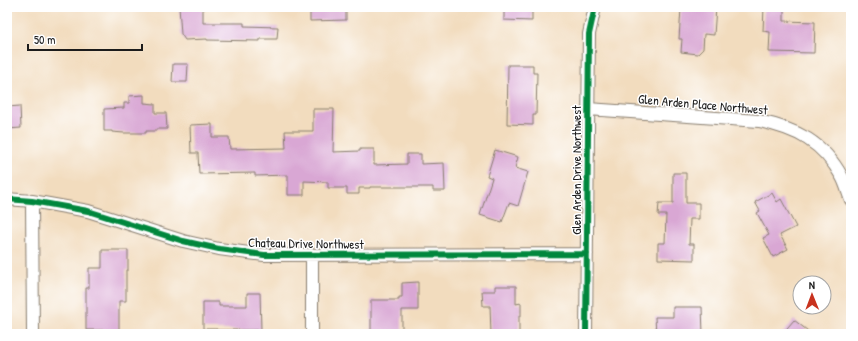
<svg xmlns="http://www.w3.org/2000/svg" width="858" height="341" viewBox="0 0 858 341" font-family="'Patrick Hand',sans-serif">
<rect width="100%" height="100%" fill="#fff"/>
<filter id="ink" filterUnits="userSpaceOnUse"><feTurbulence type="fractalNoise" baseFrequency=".025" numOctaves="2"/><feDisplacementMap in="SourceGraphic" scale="8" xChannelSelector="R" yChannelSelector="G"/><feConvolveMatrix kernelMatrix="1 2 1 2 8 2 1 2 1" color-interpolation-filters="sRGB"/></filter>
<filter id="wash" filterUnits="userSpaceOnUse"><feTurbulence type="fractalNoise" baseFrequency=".012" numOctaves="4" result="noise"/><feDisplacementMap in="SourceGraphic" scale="16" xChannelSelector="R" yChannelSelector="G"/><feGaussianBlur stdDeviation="0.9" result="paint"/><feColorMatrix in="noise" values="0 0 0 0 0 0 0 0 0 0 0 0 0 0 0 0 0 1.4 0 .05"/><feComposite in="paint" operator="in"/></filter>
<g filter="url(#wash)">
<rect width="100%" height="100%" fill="#f2dcbe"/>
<g id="blocks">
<path fill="#d9a7d4" d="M179,7H203V23H244V26L278,27L277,39H260V41L207,40V39L185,40L181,34Z
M310,7H346V20L310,21Z
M504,7H532V21L504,20Z
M684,7H716L714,35L704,34L703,49L698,54L681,52L682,39H679L681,8H684Z
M764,7H784V21L815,22L814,53L769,52L770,32L763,31Z
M173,64H188L187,82H172Z
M508,65H533V73H537L536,115H533V125L507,124Z
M144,95V103L155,104V113H166L167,129H156V131H146V133H124L112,132V131H104V109L124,108V103H129V96Z
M20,106L21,128L7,129V107Z
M313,109H334L333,152L360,151V149H374V165L407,164V154H421V164L444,163L445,191H433V187H370V188H359V194H347V188H328V182L304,181V195H288V175L255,176V173L199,174L198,153H191L190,125L212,124V137H229L230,149L286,148L285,131H313Z
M495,150L518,157L515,168L528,172L518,206L509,203L502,222L480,215L492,178L487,176Z
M673,173H686V203H699V219H690L689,244H694V260L658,259V243H665L666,215H658L659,203H673Z
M772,193L777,202L781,199L796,227L780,235L788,249L773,257L763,238L769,235L757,213L760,211L755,202Z
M102,250H128V270H126V301H119V330H86V288H89V268H102Z
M418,282V310H402V334H371V300H399V297H402V283Z
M495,286H516V304L521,303V316H519V334H491L490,306H483L482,291H495Z
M247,293H260L261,330H217V329H203V302H219V306H247Z
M673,307H702L703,334H656L655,317H673Z
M794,320L812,334H782Z"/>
</g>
</g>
<g filter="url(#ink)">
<use href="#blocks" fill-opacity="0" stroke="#877c6d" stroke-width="1"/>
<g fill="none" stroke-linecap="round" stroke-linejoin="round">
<defs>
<path id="street" d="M588,109L759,121C797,129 823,142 842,177C846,184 848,193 851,200
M7,199L32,201L88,211L183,241L219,249L264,255L587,254
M32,201L33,334
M312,334V255
M586,334L589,34L595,7"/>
</defs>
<use href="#street" stroke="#877c6d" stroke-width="14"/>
<use href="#street" stroke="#fff" stroke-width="12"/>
<defs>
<path id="cycleway" d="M7,199L32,201L88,211L183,241L219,249L264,255L587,254
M586,334L589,34L595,7"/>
</defs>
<use href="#cycleway" stroke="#fff" stroke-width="8"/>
<use href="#cycleway" stroke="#00873e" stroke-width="6"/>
</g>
</g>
<g text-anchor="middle" stroke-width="3" stroke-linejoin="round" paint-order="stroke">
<g font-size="13" fill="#1c1c1c" stroke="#fff">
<text transform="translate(703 104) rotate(5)" y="5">Glen Arden Place Northwest</text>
<text transform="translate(576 170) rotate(-90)" y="5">Glen Arden Drive Northwest</text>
<text transform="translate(306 243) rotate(1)" y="5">Chateau Drive Northwest</text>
</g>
</g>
<rect width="858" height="341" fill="none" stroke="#fff" stroke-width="24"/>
<g transform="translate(812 295) rotate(359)"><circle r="19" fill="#ffffff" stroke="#a4a4a4"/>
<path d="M0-3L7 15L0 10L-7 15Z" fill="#c8321e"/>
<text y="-6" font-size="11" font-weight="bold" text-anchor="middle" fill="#1c1c1c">N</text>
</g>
<path d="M28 44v6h114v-6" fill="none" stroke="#1c1c1c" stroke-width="2"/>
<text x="34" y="44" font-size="12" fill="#1c1c1c" stroke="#ffffff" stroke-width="3" paint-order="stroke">50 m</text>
</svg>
